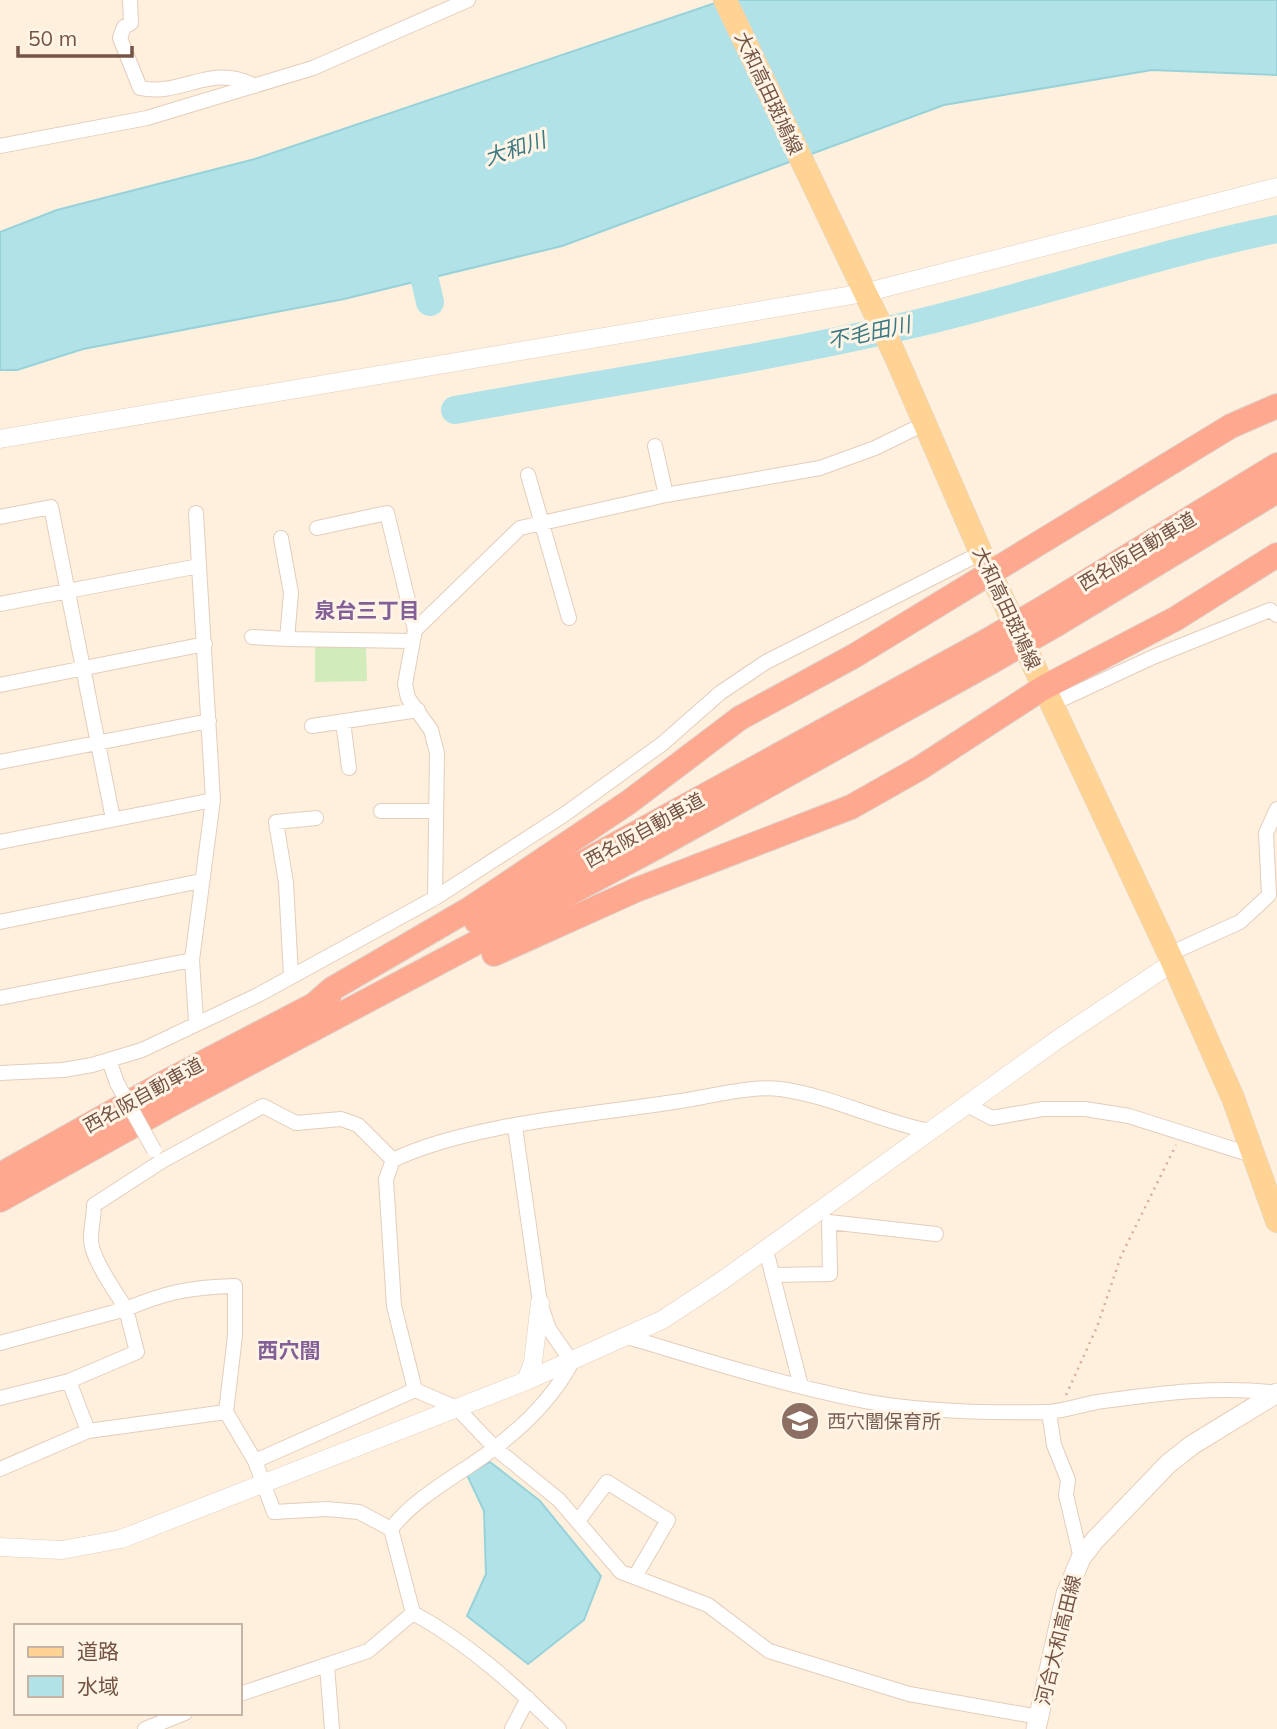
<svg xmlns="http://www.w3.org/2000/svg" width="1277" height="1729" viewBox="0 0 1277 1729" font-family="Mulish,'Noto Sans JP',sans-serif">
<rect width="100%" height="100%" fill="#fef0dd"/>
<path fill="#d1ebbb" d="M315,646L366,648L367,681L315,682Z"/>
<path fill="#b1e2e8" stroke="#97d2da" stroke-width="2" d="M724,0H1277V75L1152,70L944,105L562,246L344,299L83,349L17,370H0V232L57,210L255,159Z
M490,1462L540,1501L601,1576L584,1620L528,1664L467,1616L486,1574L484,1511L467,1475Z"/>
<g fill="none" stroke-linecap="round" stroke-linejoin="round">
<path stroke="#b1e2e8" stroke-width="28" d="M416,242L430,302
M455,410C609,382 766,359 918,323C1039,294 1155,254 1277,229"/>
<defs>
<path id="minor" d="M130,0L131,23L124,27L120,38L140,88C182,97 211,62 255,86
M0,146L147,118L313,68L468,0
M655,446L666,495
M528,475L569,618
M196,513L199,566
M0,517L51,507L113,819
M317,528L387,513L415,630L405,684L408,698L431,730L437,753L435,898
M281,538L291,593L287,639L411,641
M0,604L199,566L213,800L192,960L196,1021
M415,630L520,528L666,495L820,468L875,448L926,423
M252,637L287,639
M0,685L205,644
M1052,704L1153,657L1270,610L1277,615
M343,721L349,768
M312,726L418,710
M0,762L209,721
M381,811H436
M0,842L213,800
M0,922L201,881
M1169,954L1240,922L1269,895L1266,833L1277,809
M291,976L286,883L276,822L316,818
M0,998L192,960
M109,1060L117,1083
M0,1073L63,1070L92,1065L142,1050L258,995L435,898L565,814L662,744L720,693L766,662L981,553
M967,1105L992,1118L1043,1109H1085L1129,1116L1255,1156
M766,1250L801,1386
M772,1275L830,1274L829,1222L936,1234
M628,1337C707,1361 784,1385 864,1401C922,1412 987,1413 1045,1412C1061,1412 1080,1405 1097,1402C1156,1394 1218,1385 1277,1393
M0,1343L126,1309L137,1352L69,1381L0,1398
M69,1381L88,1431
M415,1390L394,1306L386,1179L393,1160C467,1124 591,1115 674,1102C702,1098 754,1085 780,1089C832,1096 878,1121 929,1131
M226,1412L235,1336V1286C192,1287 166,1292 126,1309C116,1292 90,1257 91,1238C91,1227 94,1217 94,1205L162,1161L263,1106L296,1123L341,1119L358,1125L393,1160
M1049,1412L1054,1445L1068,1480L1066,1495L1081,1558
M255,1461L274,1512L327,1509L359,1512L391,1529L413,1613C467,1642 516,1686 559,1729
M0,1469L88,1431L226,1412L255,1461L415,1390L457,1408L495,1448L559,1500L621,1572L708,1605L769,1651L909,1694L1039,1717
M578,1521L607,1482L668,1520L636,1575
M391,1529C417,1495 458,1476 492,1450C523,1427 554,1396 572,1362L549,1329L540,1303L515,1127
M327,1666L332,1729
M240,1694L368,1651L413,1613
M145,1729L185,1713
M512,1729L528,1698"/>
<path id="tertiary" d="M0,439L864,293L1277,187
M526,1381L533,1362L540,1303
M0,1547L62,1550L121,1539L526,1381L662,1320L723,1280L1061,1037L1172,963"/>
<path id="secondary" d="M1036,1729L1066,1594L1081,1558L1095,1540L1168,1464L1192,1445L1277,1393"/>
<path id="primary" d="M725,0L895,355L981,553L1169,954L1233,1098L1277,1221"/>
<path id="motorway" d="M1048,605L1277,465
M1057,624L1277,491
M476,921L983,643
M494,954L636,890L851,807L920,768L1043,688L1175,619L1277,555
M315,1004L332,989L471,908L629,802L740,718L854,656L1231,426L1277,406
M0,1175L162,1084L329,997
M0,1200L174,1103L653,849L991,662"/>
</defs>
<use href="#minor" stroke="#e4cdbc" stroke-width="16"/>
<use href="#tertiary" stroke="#e4cdbc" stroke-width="19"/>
<use href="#secondary" stroke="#e9cdb8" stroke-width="21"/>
<use href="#primary" stroke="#ded6d2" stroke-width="24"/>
<use href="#motorway" stroke="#ded6d2" stroke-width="26"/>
<path stroke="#d9ae97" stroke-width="2.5" stroke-dasharray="2 5" stroke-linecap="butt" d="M1066,1395L1097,1327L1121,1256L1176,1145"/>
<use href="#minor" stroke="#fff" stroke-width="14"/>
<use href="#tertiary" stroke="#fff" stroke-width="18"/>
<use href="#secondary" stroke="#fff" stroke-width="19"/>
<use href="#primary" stroke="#ffd393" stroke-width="23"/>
<use href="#motorway" stroke="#fda88f" stroke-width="24"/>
<defs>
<path id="minor-bridge" d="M117,1083L154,1150"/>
<path id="motorway-bridge" d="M983,643L1048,605
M991,662L1057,624"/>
</defs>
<use href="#minor-bridge" stroke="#e4cdbc" stroke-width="16" stroke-linecap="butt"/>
<use href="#motorway-bridge" stroke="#ded6d2" stroke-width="26" stroke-linecap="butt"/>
<use href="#minor-bridge" stroke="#fff" stroke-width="14"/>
<use href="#motorway-bridge" stroke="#fda88f" stroke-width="24"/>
</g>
<defs>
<symbol id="school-disc" viewBox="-11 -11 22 22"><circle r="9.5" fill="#8d6e63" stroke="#fff4e5"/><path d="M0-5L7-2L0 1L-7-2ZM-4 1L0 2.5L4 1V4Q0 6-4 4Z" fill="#fff"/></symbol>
</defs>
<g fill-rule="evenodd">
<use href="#school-disc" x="778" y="1399" width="44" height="44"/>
</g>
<g text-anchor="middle" stroke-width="6" stroke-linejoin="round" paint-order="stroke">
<g font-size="19" fill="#745444" stroke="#fff4e5">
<text transform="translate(769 93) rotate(65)" y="7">大和高田斑鳩線</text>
<text transform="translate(1137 551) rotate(-31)" y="7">西名阪自動車道</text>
<text transform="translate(1007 608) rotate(65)" y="7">大和高田斑鳩線</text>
<text transform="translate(644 830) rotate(-29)" y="7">西名阪自動車道</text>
<text transform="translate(143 1095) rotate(-29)" y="7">西名阪自動車道</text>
<text transform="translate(1058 1640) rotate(-76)" y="7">河合大和高田線</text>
</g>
<g font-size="19" fill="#785e54" stroke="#fff4e5" text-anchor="start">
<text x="827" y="1428">西穴闇保育所</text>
</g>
<g font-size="21" font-style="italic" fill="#3b7983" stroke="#fff4e5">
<text transform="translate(515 149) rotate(-18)" y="7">大和川</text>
<text transform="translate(869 333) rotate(-12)" y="7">不毛田川</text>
</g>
<g font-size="21" font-weight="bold" fill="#835f98" stroke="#fff4e5">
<text x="367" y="618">泉台三丁目</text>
<text x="289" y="1358">西穴闇</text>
</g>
</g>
<rect x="14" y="1624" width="228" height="91" fill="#fff4e5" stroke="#c7b4a5" stroke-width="2"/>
<rect x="28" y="1647" width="35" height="10" fill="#ffd393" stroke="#c7b4a5" stroke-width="2"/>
<text x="77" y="1659" font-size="21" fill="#745444">道路</text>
<rect x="28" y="1676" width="35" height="21" fill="#b1e2e8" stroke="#c7b4a5" stroke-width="2"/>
<text x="77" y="1694" font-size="21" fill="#745444">水域</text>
<path d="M18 46v10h114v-10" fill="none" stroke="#745444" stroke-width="3.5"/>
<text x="28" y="46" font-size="21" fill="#745444" stroke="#fff4e5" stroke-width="5" paint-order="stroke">50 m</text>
</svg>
